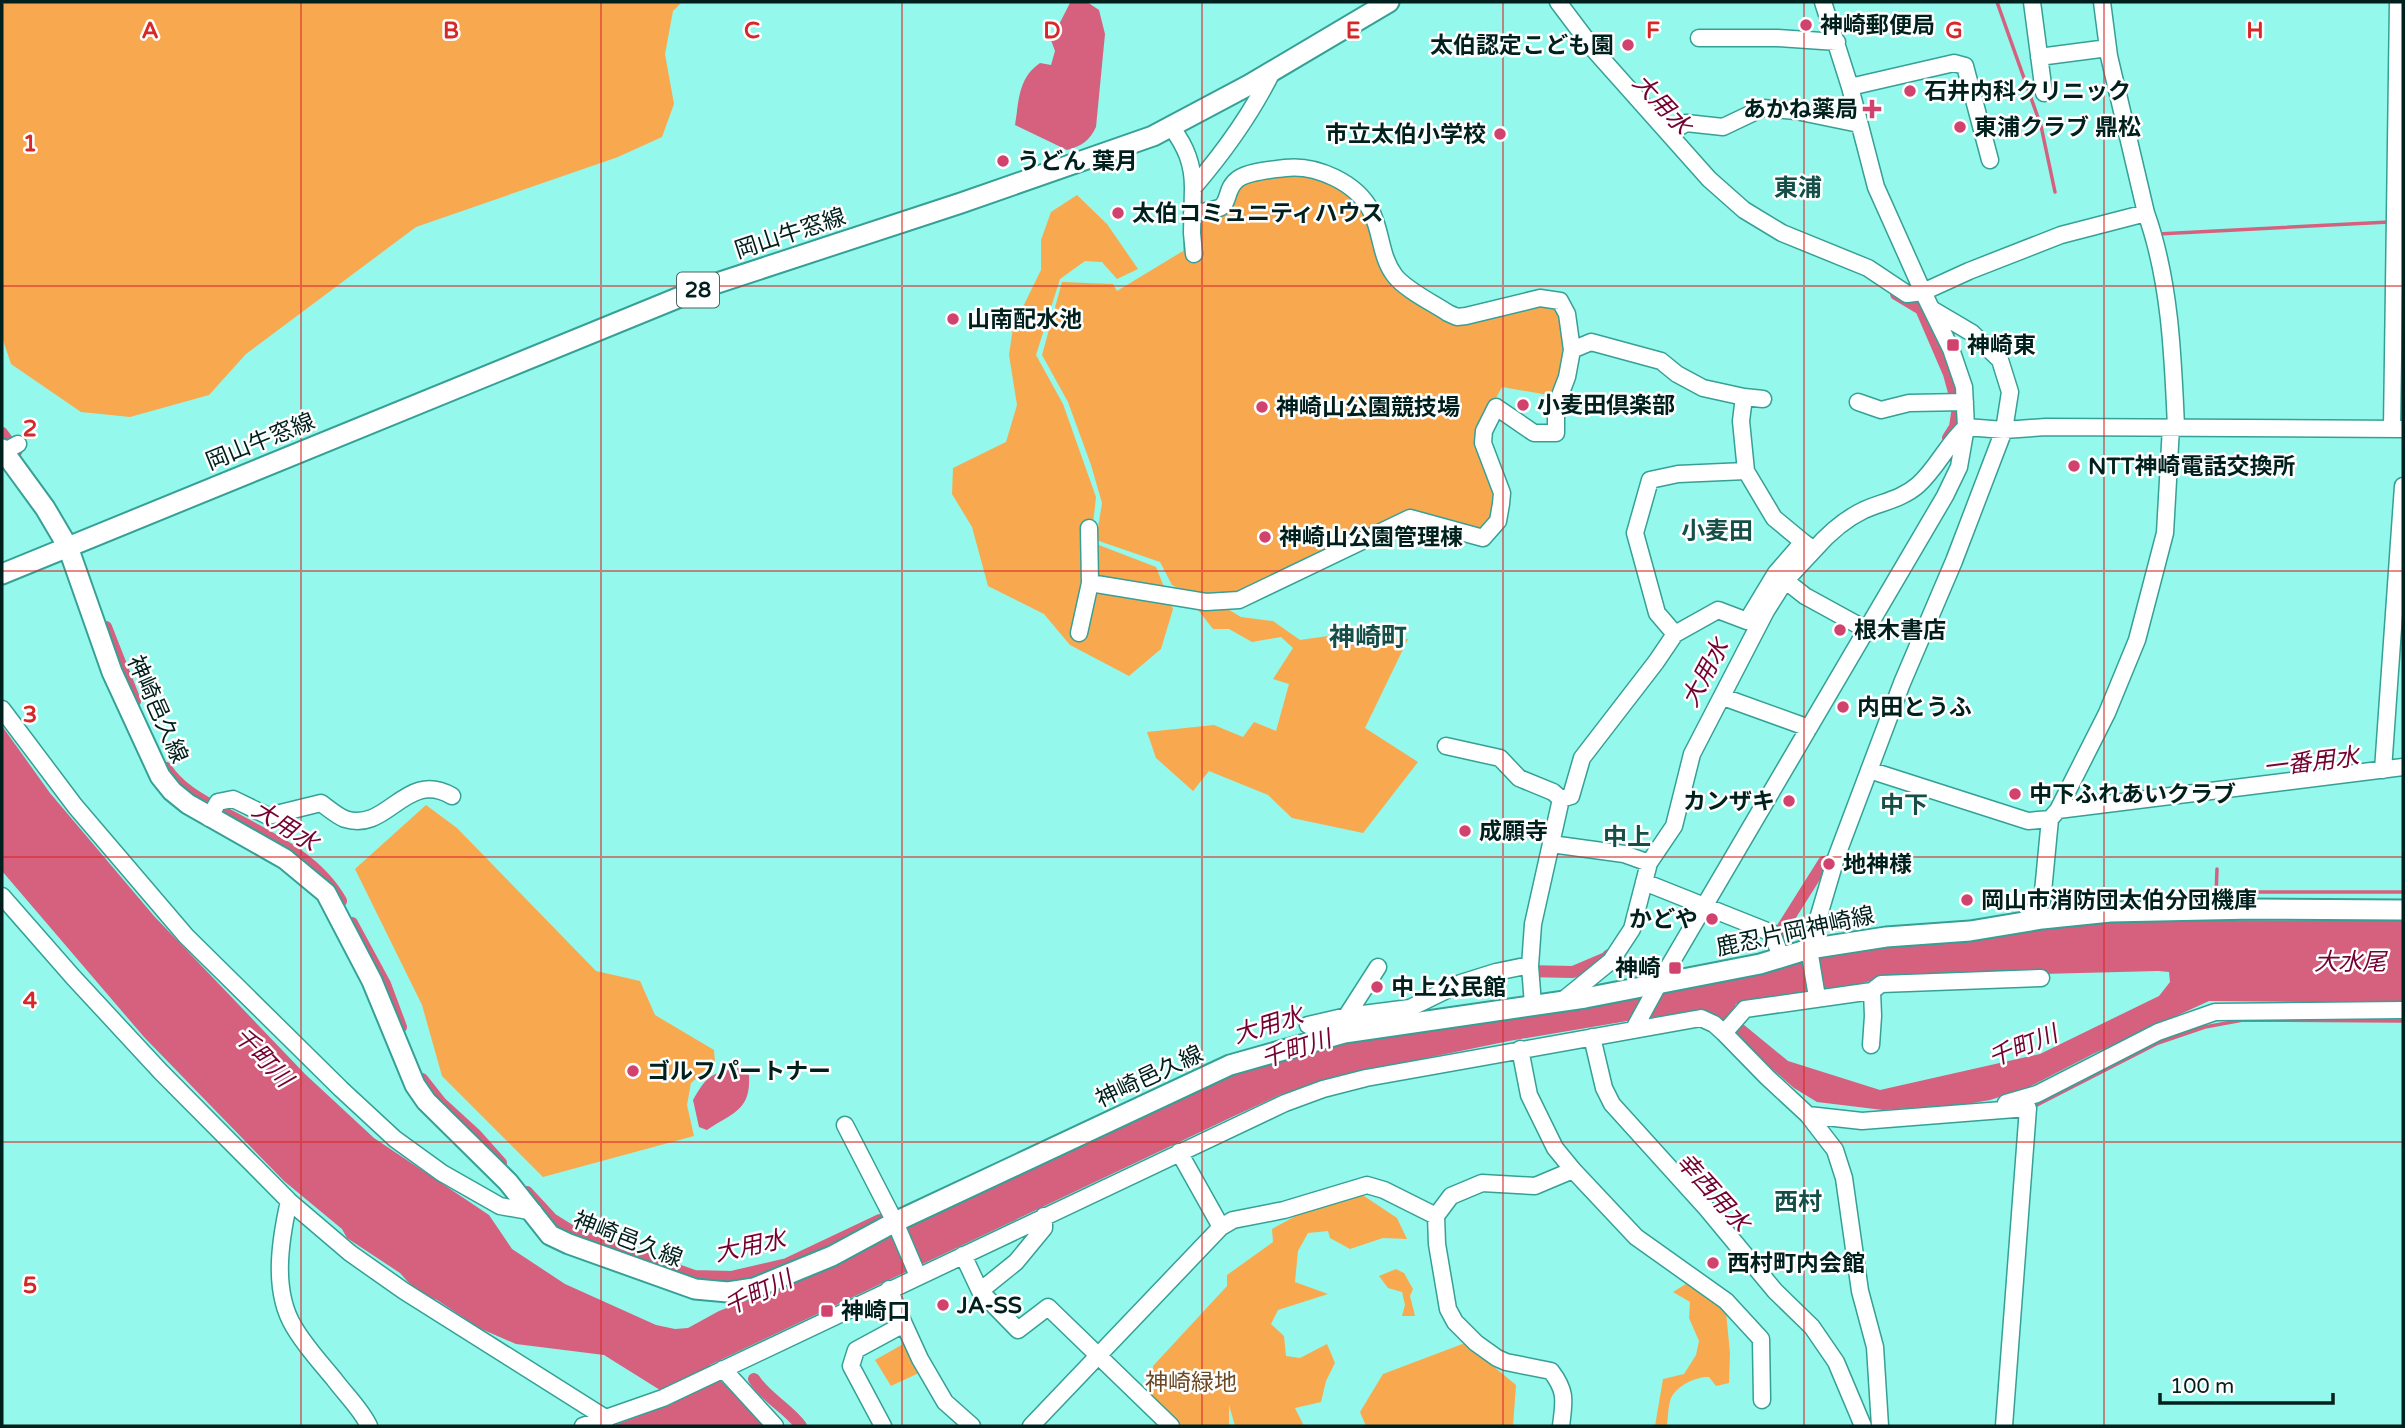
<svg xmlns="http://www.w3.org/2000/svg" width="2405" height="1428" viewBox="0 0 2405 1428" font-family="'Varela Round','Noto Sans JP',sans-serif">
<rect width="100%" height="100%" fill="#94f8ec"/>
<path fill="#f8a950" d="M2,2H682L673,11L665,54L674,104L662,137L618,157L416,227L246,354L209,395L130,417L81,412L11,364L2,337Z
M1289,173L1324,177L1347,189L1370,216L1378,259L1453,321L1540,304L1554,307L1564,317L1565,362L1554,396L1502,387L1476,434L1480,451L1497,503L1485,527L1474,530L1410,514L1229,597L1194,596L1172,585L1160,562L1096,540L1102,503L1091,465L1068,402L1042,355L1062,282L1113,284L1117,291L1183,251V221L1203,220L1228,208L1235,187L1250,180Z
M1077,195L1107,224L1138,269L1117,279L1102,262L1085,261L1060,279L1036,355L1063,404L1096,497L1091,542L1156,567L1173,609L1161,649L1129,676L1070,645L1044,614L988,586L972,527L952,494L953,468L1006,442L1017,405L1009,355L1013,327L1041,270V240L1051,212Z
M1195,606L1226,608L1241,617L1273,621L1300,640L1342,634L1408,639L1365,728L1418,762L1363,833L1292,818L1268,795L1209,771L1193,791L1156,758L1147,732L1214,725L1243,737L1254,722L1276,731L1289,684L1273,679L1293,648L1281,637L1252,642L1229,629H1213Z
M426,805L457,828L596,971L640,981L655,1015L714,1050L715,1063L691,1083L687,1105L694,1136L543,1177L442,1076L422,1005L355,869Z
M1361,1194L1397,1218L1407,1239L1383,1238L1350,1249L1330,1238L1328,1231L1308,1233L1298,1251L1295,1282L1328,1294L1278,1310L1271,1324L1284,1336L1286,1356L1300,1358L1327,1344L1335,1363L1326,1381L1321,1402L1295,1408L1304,1426H1235L1229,1405V1426H1166L1149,1399L1153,1366L1227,1286V1275L1273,1242L1272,1229L1319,1203Z
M1396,1269L1404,1273L1413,1289L1410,1296L1415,1316H1402L1405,1305L1402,1292L1388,1288L1379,1276Z
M1689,1282L1708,1295L1726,1312L1730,1353L1729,1383L1716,1386L1709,1377C1695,1377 1678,1385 1671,1398C1668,1406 1668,1418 1667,1426H1655L1663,1379L1684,1374L1696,1355L1699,1341L1689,1318L1690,1302L1673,1292Z
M905,1343L921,1372L891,1386L875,1360Z
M1465,1343L1516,1385L1513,1426H1366L1360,1412L1383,1374Z"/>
<path fill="#d5617f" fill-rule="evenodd" d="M1087,2L1099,10L1105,34L1096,127C1090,140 1082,146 1067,150L1015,125C1019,101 1018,78 1040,63L1051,65L1055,51L1051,40L1070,3Z
M2,726L50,793L154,916L305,1074L374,1138L489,1215L512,1249L565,1284L656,1325L675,1329L688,1328L719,1311L771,1291L1226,1071L1338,1040L1809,955L2112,920L2403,921V1003L2209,1001L2093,1054L2027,1088L1990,1100L1967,1104L1883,1110L1817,1102L1794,1088L1723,1026L1702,1011L1639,1019L1509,1041L1334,1077L1280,1095L1232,1117L710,1365L721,1381L765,1426H612L672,1404L660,1390L604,1355L516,1344L479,1328L437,1300L418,1293L400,1273L347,1238L342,1229L284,1181L144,1037L2,871ZM2158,971L2169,972L2170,982L2159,996L2040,1054L1880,1090L1788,1061L1732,1015L1736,1004L1838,989L1883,978Z
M738,1068L749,1075C751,1111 733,1112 707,1130L699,1127L693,1100C707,1076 709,1074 738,1068Z"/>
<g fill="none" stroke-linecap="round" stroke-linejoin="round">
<path stroke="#d5617f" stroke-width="3.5" d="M1997,2L2041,126L2055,192
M2158,234L2389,222
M2216,896L2217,869
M2201,902L2225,892H2403
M2033,1107L2158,1043L2205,1027L2243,1020L2403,1021"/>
<path stroke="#d5617f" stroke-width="12" d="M1896,294L1921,309L1949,374L1958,407L1955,427L1948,438
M2,433L16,452
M106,627L135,701
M166,768C180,789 200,799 221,811C264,835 316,856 341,901
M352,923L385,984L401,1027
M1766,933L1778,935L1824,862L1833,861
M1523,971L1573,972L1606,958L1609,955
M422,1079L441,1103L476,1135L501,1163
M527,1192L552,1219L576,1234L694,1276L731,1277L787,1264L880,1220
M754,1379C766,1398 788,1408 801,1426"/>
<defs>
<path id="minor" d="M1558,2L1595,51L1709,179L1744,210L1782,233L1868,268L1907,294L1923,292L1969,271L2061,235L2146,213
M2032,2L2044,93
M2102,2L2109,56L2146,213C2170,280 2173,356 2176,427
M1699,38H1777L1837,42
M2039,57L2108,48
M1850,87L1954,63L1965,66L1990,160
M1172,128C1186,147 1193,164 1193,188
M1669,133L1686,123L1723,127L1763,108L1796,111L1859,124
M1194,254L1192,233L1193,188C1224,152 1252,113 1273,70
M1572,350L1591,342L1661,361L1677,374L1703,388L1744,397L1741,421L1746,471L1774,518L1803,542
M1744,397L1763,399
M1858,402L1881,410L1909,403L1965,402
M2392,429L2398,2
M3,452L18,444
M1746,471L1678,474L1650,480L1635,533L1657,613L1675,634L1718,610L1747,621L1776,573L1803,542L1814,550C1828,534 1845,519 1864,510C1882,502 1902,499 1918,485C1937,468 1947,444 1966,427L2004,430L2046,427L2403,429
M1777,574L1805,596L1867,630
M1090,583L1206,602L1239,600L1410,518L1483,538L1498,521L1501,504L1502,493L1483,443L1484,431L1496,407L1534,433H1556V406L1567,377L1572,350L1567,314L1560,301L1540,298L1466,316L1457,317L1448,313C1433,303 1406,290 1395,276C1380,257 1382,232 1371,211C1357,183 1316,164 1285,168C1272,170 1249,171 1238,179C1225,188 1230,204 1219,208C1211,211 1200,212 1192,213
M1079,633L1090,583L1089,528
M1723,697L1809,728
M2,709L75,806L186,936L341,1089L395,1139L442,1173L500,1206L534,1212
M1446,746L1500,758L1519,778L1553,792L1561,799
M1869,770L2028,821L2050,819L2058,810L2107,713L2137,640L2165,533L2171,427
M2383,770L2403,486
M2058,810L2403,767
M209,818L218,802L233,799L268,816L321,803C328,808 337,816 345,819C388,833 405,769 452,796
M1551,844L1624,854L1649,863
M1644,882L1772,933L1781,957
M2,896L73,977L161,1072L289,1201L350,1253L404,1291L607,1419
M2023,922L2042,902L2050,819
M1817,997L1809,949L1836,858L1902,683L1954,561L2004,430L2010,392L2000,360L1972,333L1933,310
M1562,1001L1611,961L1632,929L1649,863L1674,826L1692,754L1766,611L1785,581L1814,550
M1533,1005L1530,966L1533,924L1561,799L1571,796L1582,758L1656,662L1675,634
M1344,1020L1378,967
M1308,1025L1347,1016L1410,1008L1461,983L1496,972L1530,965
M1634,1029L1658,985L1945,496L1959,467L1966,427L1964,387L1951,349L1923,292L1876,187L1850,87L1823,2
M1724,1033L1745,1009L1872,991L1881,984L2041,978
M1592,1037L1604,1088L1612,1104L1707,1209L1775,1291L1812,1327L1836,1362L1863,1426
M1871,1045L1873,1016L1872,991
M1520,1049L1529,1095L1555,1148L1573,1170L1636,1237L1726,1301L1761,1339L1762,1400
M2006,1103L2037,1094L2158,1032L2215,1012L2403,1010
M1808,1115L1862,1121L2028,1108L2004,1426
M845,1125L895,1222L918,1276
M1179,1152L1221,1227
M289,1201C280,1241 272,1291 294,1327C305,1346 320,1362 334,1379C345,1394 361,1409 369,1426
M963,1255L980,1291L1018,1330L1048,1307L1171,1426
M889,1289L904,1324
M980,1291L1016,1262L1044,1228V1216
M723,1369L775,1426
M583,1426L663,1398L1285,1103L1323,1089L1366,1078L1701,1018L1714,1024L1724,1033L1767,1077L1808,1115L1835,1150L1844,1178L1860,1291L1875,1347L1880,1426
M883,1426L851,1366L856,1350L904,1324L920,1359L945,1402L972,1426
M1031,1426L1221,1227L1233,1220L1284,1210L1367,1185L1384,1190L1436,1216
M1561,1426C1564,1401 1567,1392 1551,1371L1506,1362L1497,1358L1476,1343L1455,1322L1448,1309L1437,1244L1436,1216L1451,1196L1482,1183L1535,1186L1573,1170"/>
<path id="major" d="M2,449L45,508L68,547L112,672L160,776L172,791L188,804L285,859L326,893L372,981L415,1085L426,1101L508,1182L550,1235L569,1244L695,1289L728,1292L754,1288L832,1256L895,1222L1230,1065L1344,1033L1585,998L1760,964L1809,949L1886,937L1970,931L2042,919L2110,912L2254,909L2403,910
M2,574L702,288L961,203L1153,136L1249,85L1389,2"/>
</defs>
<use href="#minor" stroke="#36a096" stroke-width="19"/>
<use href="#major" stroke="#36a096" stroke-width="23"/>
<use href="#minor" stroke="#fff" stroke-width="16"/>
<use href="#major" stroke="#fff" stroke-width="19"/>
</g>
<path fill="none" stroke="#d62828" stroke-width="2" stroke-opacity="0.55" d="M301,2V1426M601,2V1426M902,2V1426M1202,2V1426M1503,2V1426M1804,2V1426M2104,2V1426M2,286H2403M2,571H2403M2,857H2403M2,1142H2403"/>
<g fill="#d1436e" stroke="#fff" stroke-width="2.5">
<circle cx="1806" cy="25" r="7"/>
<circle cx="1628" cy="45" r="7"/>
<circle cx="1910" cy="91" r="7"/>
<path d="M1868.5 98.5h7v7h7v7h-7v7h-7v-7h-7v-7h7z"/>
<circle cx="1960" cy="127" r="7"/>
<circle cx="1500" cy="134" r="7"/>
<circle cx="1003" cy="161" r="7"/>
<circle cx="1118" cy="213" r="7"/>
<circle cx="953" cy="319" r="7"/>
<rect x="1946" y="338" width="14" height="14" rx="3.5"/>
<circle cx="1523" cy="405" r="7"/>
<circle cx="1262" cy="407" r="7"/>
<circle cx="2074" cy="466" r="7"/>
<circle cx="1265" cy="537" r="7"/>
<circle cx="1840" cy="630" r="7"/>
<circle cx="1843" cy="707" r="7"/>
<circle cx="2015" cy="794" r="7"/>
<circle cx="1789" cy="801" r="7"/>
<circle cx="1465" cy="831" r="7"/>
<circle cx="1829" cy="864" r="7"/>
<circle cx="1967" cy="900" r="7"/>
<circle cx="1712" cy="919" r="7"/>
<rect x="1668" y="961" width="14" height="14" rx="3.5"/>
<circle cx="1377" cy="987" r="7"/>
<circle cx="633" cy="1071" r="7"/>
<circle cx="1713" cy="1263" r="7"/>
<circle cx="943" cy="1305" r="7"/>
<rect x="820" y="1304" width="14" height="14" rx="3.5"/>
</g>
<g text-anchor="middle" stroke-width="5" stroke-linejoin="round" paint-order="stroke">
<rect fill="#fff" stroke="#4c6361" stroke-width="2" x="677" y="272.5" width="42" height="35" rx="5"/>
<g font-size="21" font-weight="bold" fill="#00201d">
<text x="698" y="297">28</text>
</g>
<g font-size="23" font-weight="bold" fill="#00201d" stroke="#fff" text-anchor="start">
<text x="1820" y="33">神崎郵便局</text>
<text x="1614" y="53" text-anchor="end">太伯認定こども園</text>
<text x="1924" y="99">石井内科クリニック</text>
<text x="1858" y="117" text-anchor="end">あかね薬局</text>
<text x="1974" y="135">東浦クラブ 鼎松</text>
<text x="1486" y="142" text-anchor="end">市立太伯小学校</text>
<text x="1017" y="169">うどん 葉月</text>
<text x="1132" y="221">太伯コミュニティハウス</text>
<text x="967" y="327">山南配水池</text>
<text x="1967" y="353">神崎東</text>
<text x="1537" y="413">小麦田倶楽部</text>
<text x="1276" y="415">神崎山公園競技場</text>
<text x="2088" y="474">NTT神崎電話交換所</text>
<text x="1279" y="545">神崎山公園管理棟</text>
<text x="1854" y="638">根木書店</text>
<text x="1857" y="715">内田とうふ</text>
<text x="2029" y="802">中下ふれあいクラブ</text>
<text x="1775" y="809" text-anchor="end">カンザキ</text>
<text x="1479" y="839">成願寺</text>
<text x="1843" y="872">地神様</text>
<text x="1981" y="908">岡山市消防団太伯分団機庫</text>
<text x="1698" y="927" text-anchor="end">かどや</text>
<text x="1661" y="976" text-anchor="end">神崎</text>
<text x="1391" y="995">中上公民館</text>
<text x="647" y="1079">ゴルフパートナー</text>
<text x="1727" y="1271">西村町内会館</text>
<text x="957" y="1313">JA-SS</text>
<text x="841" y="1319">神崎口</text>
</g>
<g font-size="23" fill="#00201d" stroke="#fff">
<text transform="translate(790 233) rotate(-18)" y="8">岡山牛窓線</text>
<text transform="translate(260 441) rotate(-22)" y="8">岡山牛窓線</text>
<text transform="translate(158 709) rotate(66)" y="8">神崎邑久線</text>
<text transform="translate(1795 931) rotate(-12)" y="8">鹿忍片岡神崎線</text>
<text transform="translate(1149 1076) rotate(-25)" y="8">神崎邑久線</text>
<text transform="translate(628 1239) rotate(21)" y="8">神崎邑久線</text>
</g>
<g font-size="23" fill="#6c4923" stroke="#fff">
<text x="1191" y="1390">神崎緑地</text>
</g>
<g font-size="24" font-style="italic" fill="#740231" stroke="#fff">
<text transform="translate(1662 104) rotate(47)" y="8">大用水</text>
<text transform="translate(1705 673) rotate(-62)" y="8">大用水</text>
<text transform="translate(2311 762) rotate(-7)" y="8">一番用水</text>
<text transform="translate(285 826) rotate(32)" y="8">大用水</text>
<text x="2350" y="970">大水尾</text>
<text transform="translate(1268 1025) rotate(-17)" y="8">大用水</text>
<text transform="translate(2023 1046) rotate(-22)" y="8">千町川</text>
<text transform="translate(1296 1049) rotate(-18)" y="8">千町川</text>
<text transform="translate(263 1057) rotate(46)" y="8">千町川</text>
<text transform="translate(1713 1192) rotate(48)" y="8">幸西用水</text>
<text transform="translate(750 1246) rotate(-12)" y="8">大用水</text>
<text transform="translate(758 1293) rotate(-25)" y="8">千町川</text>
</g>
<g font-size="24" font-weight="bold" fill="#164e48" stroke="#fff">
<text x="1798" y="196">東浦</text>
<text x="1717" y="539">小麦田</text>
<text x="1904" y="813">中下</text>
<text x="1627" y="845">中上</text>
<text x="1798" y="1210">西村</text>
</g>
<g font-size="26" font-weight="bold" fill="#164e48" stroke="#fff">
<text x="1368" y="646">神崎町</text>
</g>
</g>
<g font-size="23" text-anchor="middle" font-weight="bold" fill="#d62828" stroke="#fff" stroke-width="5" stroke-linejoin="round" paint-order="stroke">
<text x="150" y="38">A</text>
<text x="451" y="38">B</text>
<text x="752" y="38">C</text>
<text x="1052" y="38">D</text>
<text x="1353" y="38">E</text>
<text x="1653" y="38">F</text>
<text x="1954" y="38">G</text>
<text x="2255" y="38">H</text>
<text x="30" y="151">1</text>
<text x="30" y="436">2</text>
<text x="30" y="722">3</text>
<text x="30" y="1008">4</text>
<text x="30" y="1293">5</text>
</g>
<rect width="2405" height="1428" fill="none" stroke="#00201d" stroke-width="7"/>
<path d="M2160 1393v10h173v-10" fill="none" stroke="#00201d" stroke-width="3.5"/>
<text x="2170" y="1393" font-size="21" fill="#00201d" stroke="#ffffff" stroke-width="5" paint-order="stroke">100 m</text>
</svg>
